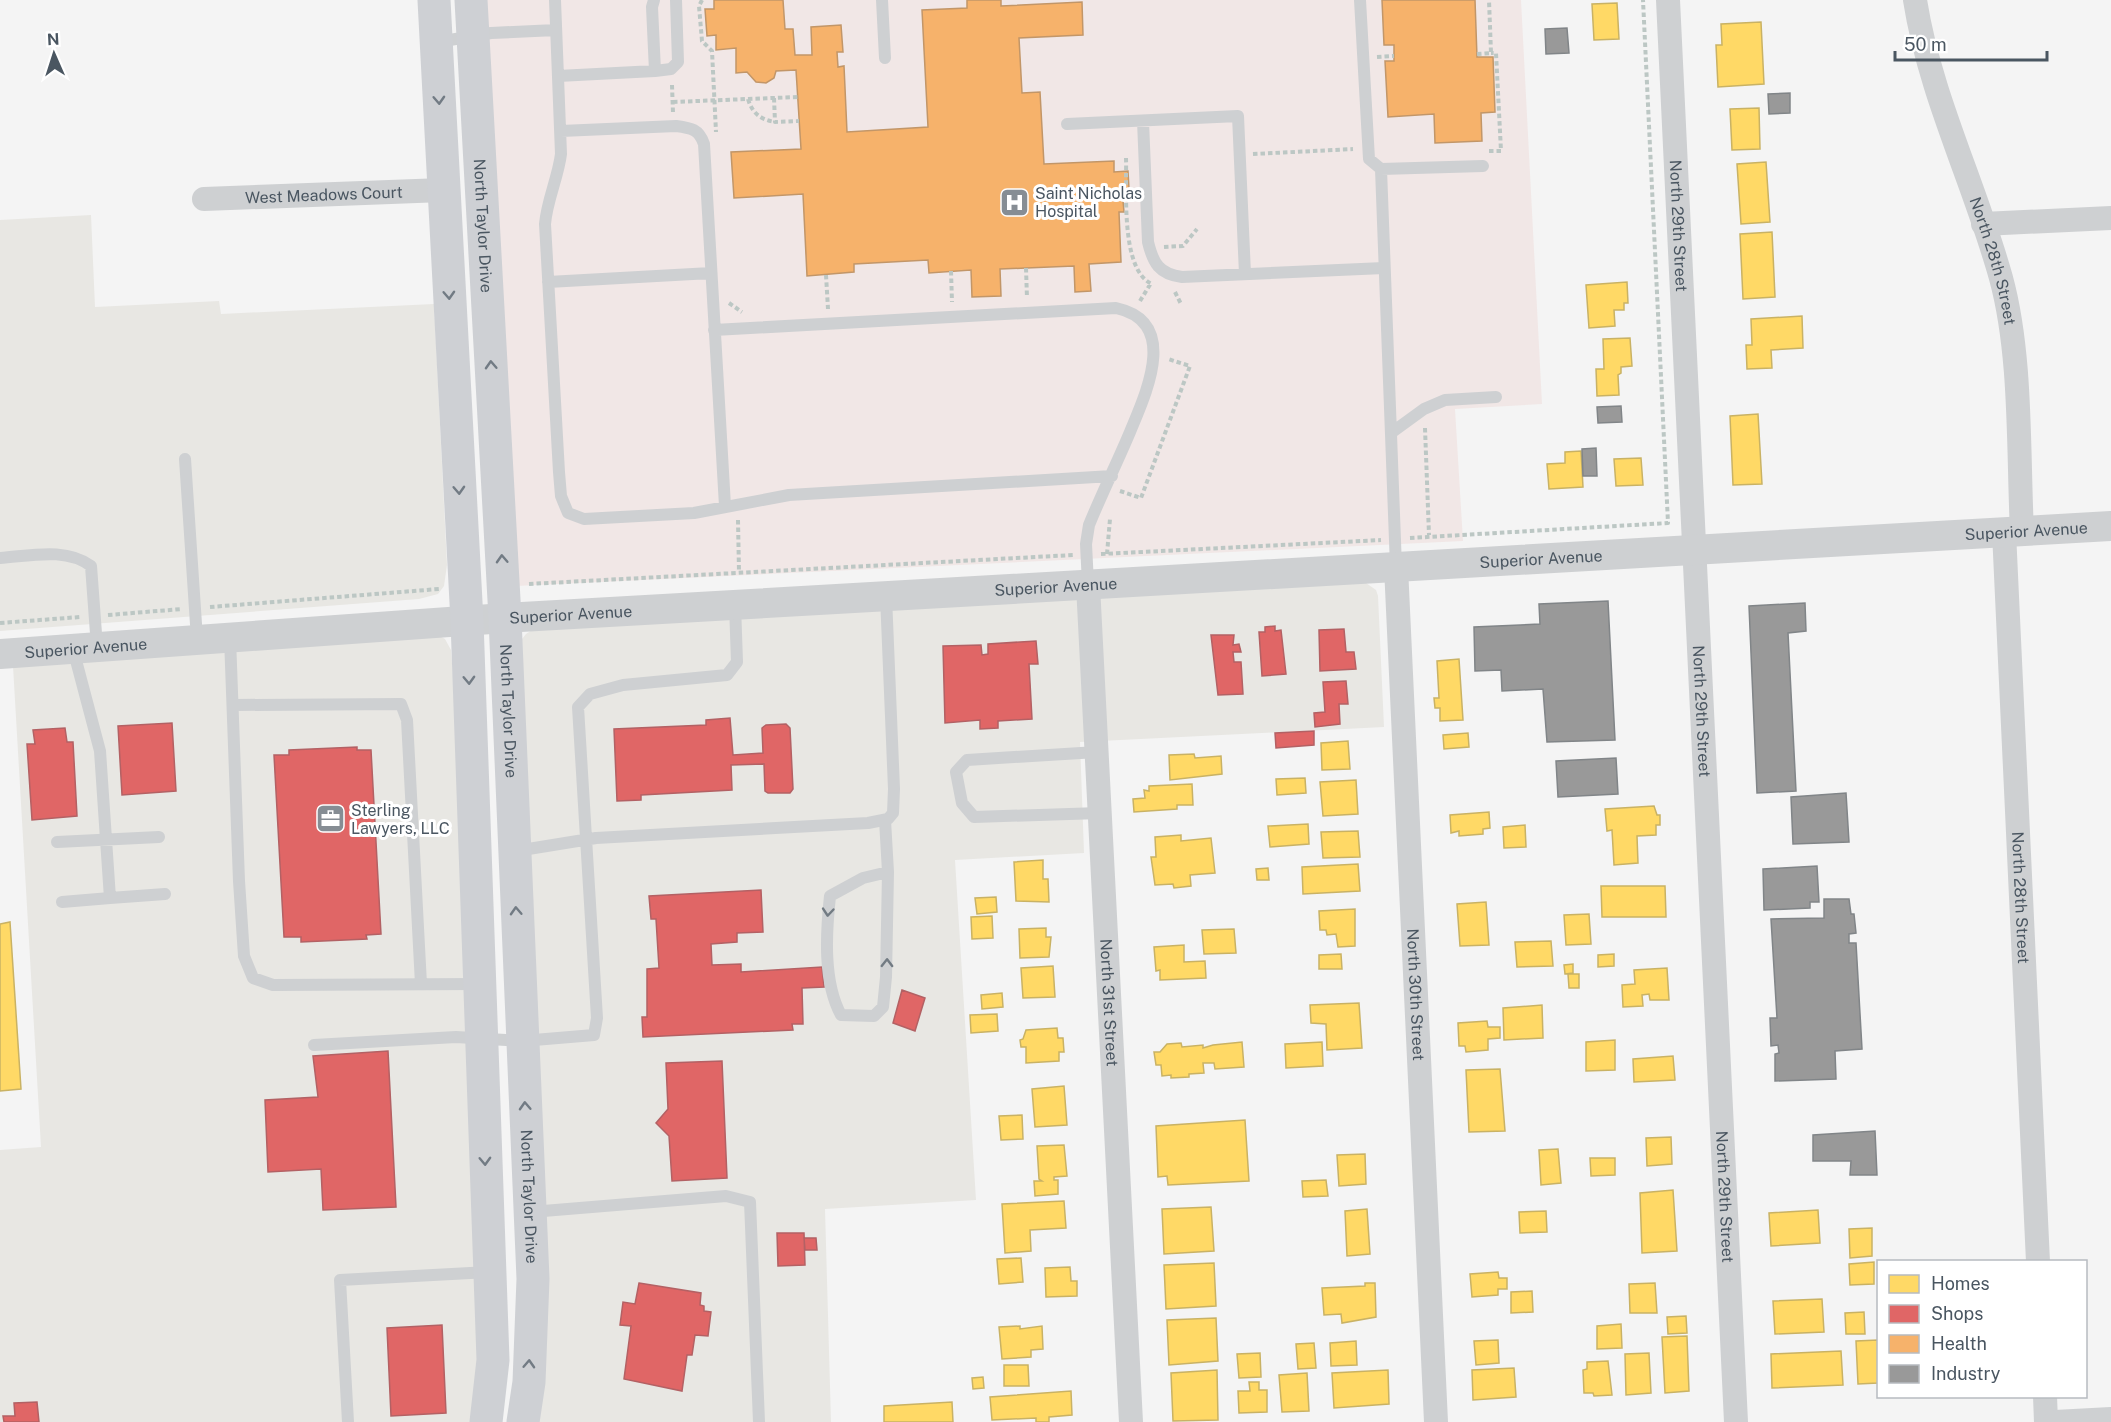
<svg xmlns="http://www.w3.org/2000/svg" width="2111" height="1422" viewBox="0 0 2111 1422" font-family="'Public Sans',sans-serif">
<rect width="100%" height="100%" fill="#f4f4f4"/>
<path fill="#e8e7e3" d="M91,215L95,307L219,301L221,314L434,304L447,565L444,586L438,594L419,599L0,631V220Z
M1366,583L1376,590L1378,596L1384,727L1080,742L1084,853L955,860L976,1200L825,1209L831,1422H539L522,639L526,634L532,630Z
M438,635L445,639L451,650L453,676L482,1307L472,1422H0V1150L41,1147L13,666Z"/>
<path fill="#f1e7e6" d="M485,0H1521L1542,404L1455,409L1463,541L516,586Z"/>
<path fill="#ffd966" stroke="#c9b264" stroke-width="1.5" d="M1617,3L1619,39L1594,40L1592,4Z
M1761,22L1764,84L1718,87L1716,45H1722L1721,24Z
M1759,108L1760,149L1732,150L1730,109Z
M1766,162L1770,222L1741,224L1737,164Z
M1772,232L1775,297L1743,299L1740,234Z
M1627,282L1628,303H1624V310H1614L1615,326L1589,328L1586,285Z
M1802,316L1803,348L1771,350L1772,368L1747,369L1746,345H1752L1751,319Z
M1630,338L1632,366L1621,367V373L1618,375L1619,395L1597,396L1596,369H1604L1603,339Z
M1758,414L1762,484L1733,485L1730,416Z
M1581,451L1583,487L1549,489L1547,464L1565,463V452Z
M1641,458L1643,485L1616,486L1614,459Z
M1459,659L1463,720L1440,721V708H1435L1434,698H1439L1437,661Z
M1468,733L1469,747L1444,749L1443,735Z
M1348,741L1350,769L1322,770L1321,743Z
M1194,754L1195,758L1221,756L1222,774L1170,780L1169,755Z
M1305,778L1306,793L1277,795L1276,779Z
M1356,780L1358,814L1323,816L1320,782Z
M1192,784L1193,805H1177V809L1134,812L1133,799L1145,798L1144,790L1149,791V786Z
M1654,806L1657,815H1660V825H1656V835L1637,836L1638,863L1614,865L1612,830L1607,831L1605,809Z
M1489,812L1490,828L1483,829V834L1459,836V831L1451,833L1450,815Z
M1308,824L1309,844L1270,847L1268,826Z
M1525,825L1526,847L1504,848L1503,827Z
M1358,831L1360,857L1323,858L1321,832Z
M1181,835V841L1211,838L1215,873L1190,875L1191,886L1174,888L1173,884L1155,885L1151,857H1156L1155,837Z
M1043,860V879H1048L1049,902L1016,901L1014,862Z
M1358,864L1360,891L1303,894L1302,867Z
M1268,868L1269,880H1257L1256,869Z
M1601,886H1665L1666,917H1602Z
M996,897L997,912L977,914L975,898Z
M1486,902L1489,945L1460,946L1457,904Z
M1355,909V946L1338,947L1336,934L1327,935L1326,930H1320L1319,911Z
M1589,914L1591,944L1566,945L1564,915Z
M992,916L993,938L972,939L971,917Z
M10,922L21,1089L0,1091V924Z
M1046,928V937H1051L1049,957L1020,958L1019,929Z
M1234,929L1236,953L1204,954L1202,930Z
M1551,941L1553,966L1517,967L1515,942Z
M1184,945V962L1205,961L1206,978L1160,980V970L1156,971L1154,947Z
M1341,954L1342,969H1319V955Z
M1614,954V966L1598,967V955Z
M1573,964V973L1565,974L1564,965Z
M1053,966L1055,997L1023,998L1021,968Z
M1667,968L1669,1000H1650L1649,994L1642,995L1643,1006L1623,1007L1622,985L1635,984L1634,970Z
M1568,974H1579V988H1569Z
M1002,993L1003,1007L982,1009L981,995Z
M1359,1003L1362,1048L1327,1050L1326,1024L1311,1023L1310,1005Z
M1542,1005L1543,1038L1504,1040L1503,1008Z
M997,1014L998,1031L971,1033L970,1015Z
M1487,1021L1488,1027H1500V1038L1488,1039V1050L1466,1052L1465,1046H1459L1458,1023Z
M1057,1028L1058,1038H1063L1064,1052H1059V1061L1026,1063V1047H1021L1020,1040L1023,1039L1026,1030Z
M1615,1040V1070L1586,1071V1042Z
M1242,1042L1244,1067L1215,1069L1214,1063H1203L1204,1073L1189,1074V1077L1171,1078V1075L1162,1076L1161,1065H1156L1154,1052H1160L1167,1044L1181,1043L1182,1047L1203,1045V1048L1213,1045Z
M1322,1042L1323,1066L1286,1068L1285,1044Z
M1673,1056L1675,1080L1634,1082L1633,1059Z
M1500,1069L1505,1131L1469,1132L1466,1070Z
M1064,1086L1067,1125L1035,1127L1032,1089Z
M1022,1115L1023,1139L1001,1140L999,1116Z
M1245,1120L1249,1181L1168,1185L1167,1176L1158,1177L1156,1126Z
M1671,1137L1672,1164L1647,1166L1646,1138Z
M1064,1145L1067,1176L1054,1177V1180H1058V1194L1035,1196L1034,1181H1042L1039,1179L1037,1146Z
M1558,1149L1561,1183L1541,1185L1539,1150Z
M1365,1154L1366,1184L1339,1186L1337,1155Z
M1590,1158H1615V1175L1591,1176Z
M1326,1180L1328,1196L1303,1197L1302,1181Z
M1673,1190L1677,1251L1642,1253L1640,1193Z
M1064,1201L1066,1228L1030,1230L1031,1251L1005,1253L1002,1204Z
M1211,1207L1214,1251L1164,1254L1162,1209Z
M1367,1209L1370,1254L1347,1256L1345,1211Z
M1818,1210L1820,1243L1771,1246L1769,1213Z
M1546,1211L1547,1232L1520,1233L1519,1212Z
M1872,1228V1256L1850,1258L1849,1229Z
M1021,1258L1023,1282L999,1284L997,1259Z
M1874,1262V1284L1850,1285L1849,1264Z
M1214,1263L1216,1306L1166,1309L1164,1265Z
M1070,1267L1071,1281H1077V1296L1046,1297L1045,1268Z
M1498,1272L1499,1278H1507V1289H1498V1295L1472,1297L1470,1274Z
M1365,1283H1375L1376,1317L1342,1323L1341,1314L1324,1315L1322,1288L1365,1286Z
M1655,1283L1657,1313H1630L1629,1284Z
M1532,1291L1533,1312L1511,1313V1292Z
M1822,1299L1824,1332L1775,1334L1773,1301Z
M1864,1312L1865,1334H1846L1845,1313Z
M1686,1316L1687,1333L1668,1334L1667,1317Z
M1216,1318L1218,1361L1169,1365L1167,1320Z
M1621,1324L1622,1348L1597,1349V1326Z
M1020,1326V1329L1042,1326L1043,1349L1031,1350V1357L1002,1359L999,1327Z
M1687,1336L1689,1391L1665,1393L1662,1337Z
M1498,1340L1499,1363L1476,1365L1474,1341Z
M1878,1340V1383L1858,1384L1856,1341Z
M1356,1341L1357,1365L1331,1366L1330,1343Z
M1314,1343L1316,1368L1298,1369L1296,1344Z
M1841,1351L1843,1385L1772,1388L1771,1354Z
M1260,1353L1261,1377L1239,1378L1237,1354Z
M1649,1353L1651,1393L1626,1395L1625,1354Z
M1608,1361L1612,1395L1594,1396L1593,1393H1584L1583,1370L1587,1369V1362Z
M1004,1365H1028L1029,1386H1004Z
M1514,1368L1516,1397L1473,1400L1472,1370Z
M1217,1370L1218,1420L1173,1421L1171,1373Z
M1388,1370L1389,1404L1334,1408L1332,1373Z
M1307,1373L1309,1411L1282,1412L1279,1375Z
M983,1377L984,1388L973,1389L972,1378Z
M1249,1382H1259V1390H1267V1412L1239,1413L1238,1391H1250Z
M1071,1391L1072,1415L1049,1417V1422H1036V1418L992,1420L990,1397Z
M952,1402L953,1422H884V1406Z"/>
<path fill="#e06666" stroke="#b36164" stroke-width="1.5" d="M1275,626V631L1281,630L1286,674L1262,676L1259,632H1265V627Z
M1344,629L1346,652H1354L1356,669L1320,671L1319,630Z
M1211,635H1234L1233,645L1239,644L1241,652H1233L1234,662H1241L1243,694L1218,695Z
M1036,641L1038,664H1029L1032,719L998,721V728L980,729V720L945,723L943,646L981,645L982,655L988,654V644Z
M1346,681L1348,704H1339L1340,724L1315,727L1314,713L1325,712L1323,682Z
M730,718L733,755L763,753L762,728L766,725L786,724L790,728L793,789L790,793H768L765,791L764,764L731,765L732,790L641,795V800L617,801L614,729L706,725V720Z
M172,723L176,791L122,795L118,726Z
M65,728L67,742H73L77,816L32,820L27,744H35L33,730Z
M1314,731V745L1276,748L1275,733Z
M357,747V750H371L381,934L366,935L367,939L301,942V937H284L274,755H289V750Z
M761,890L763,932L737,933V942L711,944L712,965L741,964V972L822,967L824,987L802,988L803,1024H792L793,1030L643,1037L642,1017H647V969L659,968L656,919H651L649,896Z
M902,990L925,998L915,1031L893,1023Z
M388,1051L396,1207L323,1210L321,1169L268,1172L265,1100L318,1097L313,1056Z
M722,1061L727,1178L672,1181L669,1136L656,1123L668,1109L666,1063Z
M777,1233H804L805,1265L778,1266Z
M804,1238H816L817,1250H805Z
M639,1283L701,1293L700,1305L704,1306V1311L711,1312L708,1336L695,1335L692,1355H687L682,1391L624,1379L631,1326L620,1325L623,1302L635,1304Z
M442,1325L446,1413L391,1416L387,1328Z
M37,1402L39,1422H4L3,1416H15L14,1403Z"/>
<path fill="#f6b26b" stroke="#c29668" stroke-width="1.5" d="M714,0H783L785,29H793L795,55H812L811,27L841,25L843,52H837L838,67L844,66L847,132L928,127L922,10L967,8V0H1001V6L1082,2L1083,35L1019,38L1022,93L1040,92L1044,164L1114,161V172L1128,171L1129,189L1122,190L1124,212H1119L1121,262L1089,264L1091,291L1075,292L1074,266L1026,268L1000,269L1001,296L972,297L971,270L929,273L928,260L854,264V272L807,276L803,194L734,198L731,152L801,149L796,70L776,71L774,78L766,83L756,82L747,72L736,73V48L716,50V35L707,36L705,9H714Z
M1382,0H1475L1477,57H1493L1495,112L1481,113L1482,141L1435,143L1434,114L1388,117L1385,61H1394V45H1384Z"/>
<path fill="#999" stroke="#818588" stroke-width="1.5" d="M1567,28L1569,53L1546,54L1545,29Z
M1790,93V113L1769,114L1768,94Z
M1621,406L1622,422L1598,423L1597,407Z
M1596,448L1597,476H1583L1582,449Z
M1608,601L1615,740L1547,742L1543,689L1502,691L1501,670L1475,671L1474,627L1540,624L1539,604Z
M1805,603L1806,631L1788,633L1796,791L1757,793L1749,606Z
M1616,758L1618,794L1558,797L1556,761Z
M1846,793L1849,842L1793,844L1791,797Z
M1817,866L1819,902H1810V908L1764,910L1763,869Z
M1824,899H1849L1851,914H1854L1856,933L1849,934V943H1856L1862,1049L1835,1051L1836,1079L1775,1081V1054L1779,1053L1778,1045L1771,1046L1770,1018H1777L1771,919L1824,918Z
M1875,1131L1877,1175H1850L1851,1161H1813V1135Z"/>
<g fill="none" stroke-linecap="round" stroke-linejoin="round">
<path stroke="#bcc7c4" stroke-width="4" stroke-dasharray="4.5 3" stroke-linecap="butt" d="M702,0L699,6L702,41L712,51L716,132
M1477,54L1491,53L1489,0
M1377,57L1394,56
M672,85L673,113
M774,98L775,122L799,121
M748,99C752,113 761,120 775,122
M673,102L798,97
M1489,151H1501L1496,53H1491
M1253,154L1353,149
M1126,158C1127,189 1120,270 1152,284
M1164,247L1183,246L1197,229
M1026,268L1027,298
M951,271L952,302
M826,275L828,309
M1175,292L1181,304
M1140,301L1151,283
M729,303L742,312
M1425,428L1429,535
M1120,491L1141,498L1190,366L1168,359
M738,520L739,572
M1410,538L1668,523L1643,0
M1101,554L1381,540
M1107,554L1110,519
M529,584L1073,555
M210,607L439,589
M108,615L182,609
M0,623L80,617"/>
<path stroke="#ced0d2" stroke-width="12" d="M555,0L561,154C558,178 547,200 545,224L559,472L561,496L568,513L584,519L694,513L789,495L1112,476
M882,0L885,58
M1360,0L1369,159L1381,169L1483,166
M438,42L491,33L556,30
M655,71L671,69L678,62L676,0
M558,76L655,71L652,7L654,0
M1143,121L1148,242C1153,263 1159,274 1182,277L1384,268
M1067,124L1238,116L1245,274
M561,131L676,126C691,128 699,129 704,144L725,506
M1381,169L1396,567
M548,282L711,273
M714,330L1116,308C1180,322 1146,393 1130,432C1117,463 1102,493 1089,525L1086,544L1088,584
M1391,433L1424,409L1445,400L1496,397
M185,459L197,639
M0,558C30,556 66,547 91,566L97,647
M230,638L239,881L244,956L253,978L273,985L478,984
M73,649L100,751L110,898L165,894
M235,705L401,704L407,720L421,984
M1097,752L967,760L956,772L962,803L974,817L1100,813
M885,820L888,872L886,977L883,1007L874,1016L841,1015C823,982 826,933 830,896L863,878L888,872
M57,842L159,837
M516,851L596,838L868,823L888,819L893,813L894,789L886,596
M62,902L110,898
M314,1045L456,1037L522,1041L594,1035L597,1018L578,707L590,694L623,685L727,675L737,662L735,605
M531,1212L726,1196L750,1202L759,1422
M348,1422L340,1280L489,1272"/>
<g stroke="#ced0d2" stroke-width="24">
<path id="s1" d="M1668,0L1736,1422"/>
<path id="s2" d="M1915,0C1930,96 1975,184 2001,278C2022,355 2018,451 2022,532"/>
<path id="s3" d="M204,199L443,190"/>
<path d="M1983,224L2111,218"/>
<path id="s4" d="M2004,532L2038,1262"/>
<path id="s5" d="M1396,567L1436,1422"/>
<path id="s6" d="M1088,585L1131,1422"/>
<path d="M2045,1396L2046,1422"/>
<path d="M2055,1422L2111,1419"/>
</g>
<path stroke="#ced0d2" stroke-width="30" id="s7" d="M0,654L505,618L2111,526"/>
<g stroke="#ced0d4" stroke-width="33">
<path d="M434,0L467,621L493,1360L486,1422"/>
<path id="s8" d="M471,0L505,618L533,1279L529,1382L523,1422"/>
</g>
</g>
<defs><path id="oneway-chevron" d="M-2-3.5L2.5 0L-2 3.5" fill="none" stroke-width="1.6" stroke-linecap="round" stroke-linejoin="round" transform="scale(1.5)"/></defs>
<g stroke="#727b84">
<use href="#oneway-chevron" transform="translate(439 100) rotate(87)"/>
<use href="#oneway-chevron" transform="translate(449 295) rotate(87)"/>
<use href="#oneway-chevron" transform="translate(491 365) rotate(-93)"/>
<use href="#oneway-chevron" transform="translate(459 490) rotate(87)"/>
<use href="#oneway-chevron" transform="translate(502 559) rotate(-93)"/>
<use href="#oneway-chevron" transform="translate(469 680) rotate(88)"/>
<use href="#oneway-chevron" transform="translate(516 911) rotate(-93)"/>
<use href="#oneway-chevron" transform="translate(525 1106) rotate(-93)"/>
<use href="#oneway-chevron" transform="translate(485 1161) rotate(88)"/>
<use href="#oneway-chevron" transform="translate(529 1364) rotate(-87)"/>
</g>
<g stroke="#727b83">
<use href="#oneway-chevron" transform="translate(828 912) rotate(95)"/>
<use href="#oneway-chevron" transform="translate(887 963) rotate(-89)"/>
</g>
<defs>
<symbol id="hospital-square" viewBox="-11 -11 22 22"><rect x="-9" y="-9" width="18" height="18" rx="4" fill="#868d94" stroke="#fff"/><path d="M-5-5h3v3.5h4V-5h3V5h-3V1.5h-4V5h-3Z" fill="#fff"/></symbol>
<symbol id="office-square" viewBox="-11 -11 22 22"><rect x="-9" y="-9" width="18" height="18" rx="4" fill="#868d94" stroke="#fff"/><path d="M-6-3h4V-5.5h4V-3h4V5H-6ZM-1-4.5V-3h2v-1.5ZM-6 0V1H6V0Z" fill="#fff"/></symbol>
</defs>
<g fill-rule="evenodd">
<use href="#hospital-square" x="998" y="186" width="33" height="33"/>
<use href="#office-square" x="314" y="802" width="33" height="33"/>
</g>
<g text-anchor="middle" stroke-width="6" stroke-linejoin="round" paint-order="stroke">
<g font-size="16" fill="#4a5661" stroke="#fff" text-anchor="start">
<text x="1035" y="199">Saint Nicholas<tspan x="1035" dy="18">Hospital</tspan></text>
<text x="351" y="816">Sterling<tspan x="351" dy="18">Lawyers, LLC</tspan></text>
</g>
<g font-size="16" fill="#4a5661" stroke="#fff">
<text dy="6" stroke="none"><textPath href="#s3" startOffset="120">West Meadows Court</textPath></text>
<text dy="6" stroke="none"><textPath href="#s8" startOffset="226">North Taylor Drive</textPath></text>
<text dy="6" stroke="none"><textPath href="#s1" startOffset="226">North 29th Street</textPath></text>
<text dy="6" stroke="none"><textPath href="#s2" startOffset="273">North 28th Street</textPath></text>
<text dy="6" stroke="none"><textPath href="#s7" startOffset="2030">Superior Avenue</textPath></text>
<text dy="6" stroke="none"><textPath href="#s7" startOffset="1544">Superior Avenue</textPath></text>
<text dy="6" stroke="none"><textPath href="#s7" startOffset="1058">Superior Avenue</textPath></text>
<text dy="6" stroke="none"><textPath href="#s7" startOffset="572">Superior Avenue</textPath></text>
<text dy="6" stroke="none"><textPath href="#s7" startOffset="86">Superior Avenue</textPath></text>
<text dy="6" stroke="none"><textPath href="#s8" startOffset="712">North Taylor Drive</textPath></text>
<text dy="6" stroke="none"><textPath href="#s1" startOffset="712">North 29th Street</textPath></text>
<text dy="6" stroke="none"><textPath href="#s4" startOffset="366">North 28th Street</textPath></text>
<text dy="6" stroke="none"><textPath href="#s5" startOffset="428">North 30th Street</textPath></text>
<text dy="6" stroke="none"><textPath href="#s6" startOffset="418">North 31st Street</textPath></text>
<text dy="6" stroke="none"><textPath href="#s1" startOffset="1198">North 29th Street</textPath></text>
<text dy="6" stroke="none"><textPath href="#s8" startOffset="1198">North Taylor Drive</textPath></text>
</g>
</g>
<rect x="1877" y="1260" width="210" height="138" fill="#ffffff" stroke="#b7bbc0" stroke-width="1.5"/>
<rect x="1889" y="1275" width="30" height="18" fill="#ffd966" stroke="#b7bbc0" stroke-width="1.5"/>
<text x="1931" y="1290" font-size="18" fill="#4a5661">Homes</text>
<rect x="1889" y="1305" width="30" height="18" fill="#e06666" stroke="#b7bbc0" stroke-width="1.5"/>
<text x="1931" y="1320" font-size="18" fill="#4a5661">Shops</text>
<rect x="1889" y="1335" width="30" height="18" fill="#f6b26b" stroke="#b7bbc0" stroke-width="1.5"/>
<text x="1931" y="1350" font-size="18" fill="#4a5661">Health</text>
<rect x="1889" y="1365" width="30" height="18" fill="#999999" stroke="#b7bbc0" stroke-width="1.5"/>
<text x="1931" y="1380" font-size="18" fill="#4a5661">Industry</text>
<g transform="translate(54 54) rotate(357)" stroke="#ffffff" stroke-width="4.5" paint-order="stroke">
<path d="M0-4.5L10 22L0 15L-10 22Z" fill="#4a5661"/>
<text y="-9" font-size="16" font-weight="bold" text-anchor="middle" fill="#4a5661">N</text>
</g>
<path d="M1895 51v9h152v-9" fill="none" stroke="#4a5661" stroke-width="3"/>
<text x="1904" y="51" font-size="18" fill="#4a5661" stroke="#ffffff" stroke-width="4.5" paint-order="stroke">50 m</text>
</svg>
